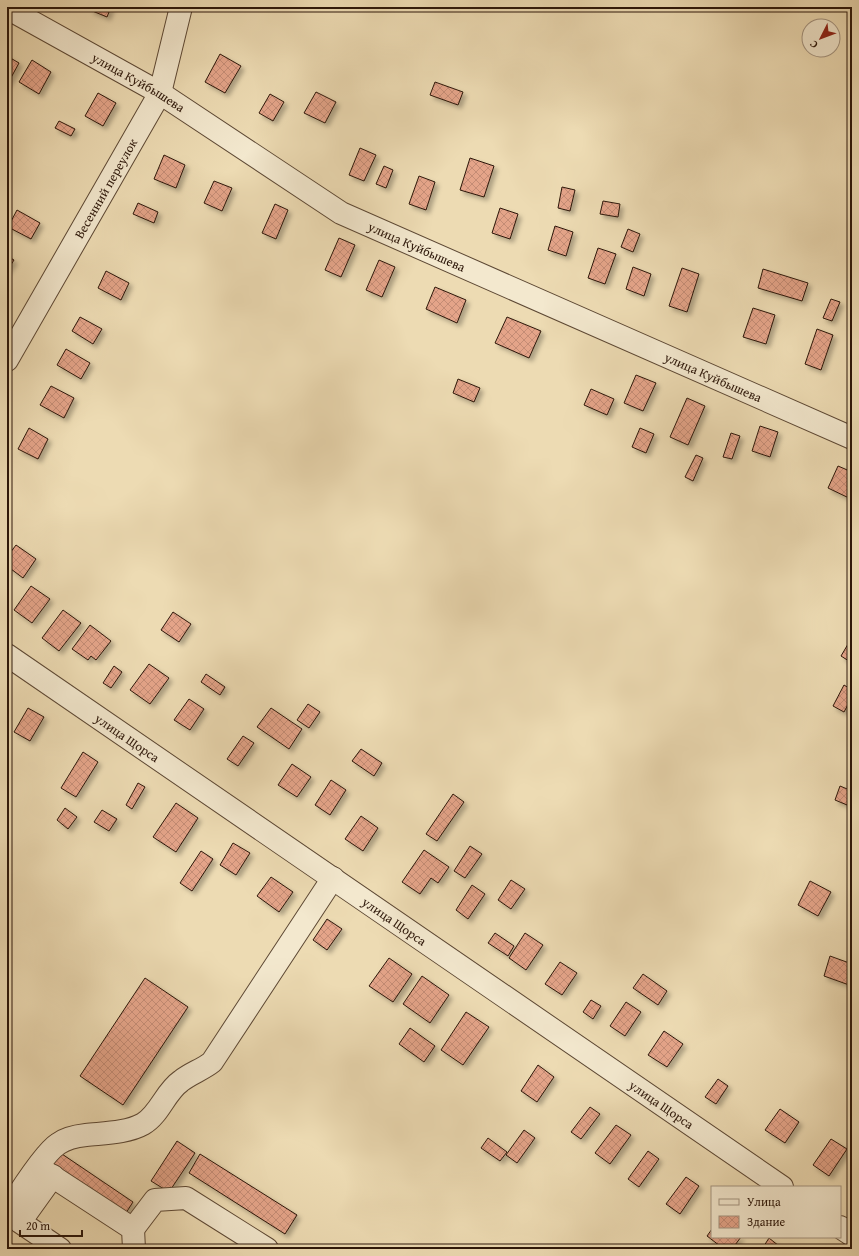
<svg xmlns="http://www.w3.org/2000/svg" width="859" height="1256" viewBox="0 0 859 1256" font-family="'Gentium Book Plus',serif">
<defs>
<pattern id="building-cross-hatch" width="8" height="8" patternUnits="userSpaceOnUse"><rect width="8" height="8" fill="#e4a489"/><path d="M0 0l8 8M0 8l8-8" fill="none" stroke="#c48c75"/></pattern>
<filter id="shadow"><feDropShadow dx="3.5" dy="3.5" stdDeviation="2" flood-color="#0004"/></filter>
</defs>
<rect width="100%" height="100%" fill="#eddbb3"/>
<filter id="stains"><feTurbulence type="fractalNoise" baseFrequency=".005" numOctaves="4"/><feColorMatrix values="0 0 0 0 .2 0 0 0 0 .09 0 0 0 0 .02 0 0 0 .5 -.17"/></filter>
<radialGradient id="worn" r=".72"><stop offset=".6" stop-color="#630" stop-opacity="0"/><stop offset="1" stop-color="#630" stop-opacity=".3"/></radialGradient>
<path fill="url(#building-cross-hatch)" stroke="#2d170a" filter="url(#shadow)" d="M92,7H111L107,17L90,10Z
M220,54L241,66L225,93L205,82Z
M7,56L19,63L7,85Z
M32,60L51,72L39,94L19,82Z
M435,82L463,92L458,105L430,95Z
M316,92L336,102L325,123L304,113Z
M98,93L116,103L103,126L85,116Z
M270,94L284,102L273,121L259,113Z
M59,121L75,129L71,136L55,128Z
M360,148L376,155L364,181L349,175Z
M164,155L185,165L176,188L154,179Z
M470,158L494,166L484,197L460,190Z
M384,166L393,170L386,188L376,184Z
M419,176L435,182L426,210L409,204Z
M214,181L232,188L222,211L204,203Z
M562,187L575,190L570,211L558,208Z
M603,201L620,204L618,217L600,214Z
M138,203L158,212L154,223L133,214Z
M275,204L288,210L276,239L262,233Z
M500,208L518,214L510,239L492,233Z
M17,210L40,223L31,239L8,227Z
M555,226L573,232L566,256L548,250Z
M628,229L640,234L633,252L621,247Z
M339,238L355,245L341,277L325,270Z
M598,248L616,254L605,284L588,278Z
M7,256L14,260L7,271Z
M379,260L395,267L382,297L366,290Z
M633,267L651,274L644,296L626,289Z
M682,268L699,274L687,312L669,306Z
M763,269L808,283L802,301L758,288Z
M106,271L129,283L121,300L98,288Z
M435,287L466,300L457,323L426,309Z
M831,299L840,302L832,321L823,318Z
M753,308L775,315L766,344L743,337Z
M80,317L102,329L93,344L72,331Z
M507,317L541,331L529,358L495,343Z
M817,329L833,335L821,370L805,364Z
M66,349L90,363L81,379L57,365Z
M636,375L656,383L643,411L624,403Z
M458,379L480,388L474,402L453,393Z
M51,386L74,398L64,418L40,405Z
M591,389L614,399L607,415L584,405Z
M687,398L705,406L688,445L670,437Z
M760,426L778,432L770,457L752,451Z
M29,428L48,439L38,459L18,449Z
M640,428L654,434L646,453L632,447Z
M731,433L740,436L732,459L723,457Z
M696,455L703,458L693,481L685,477Z
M838,466L852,472V493L849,498L828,488Z
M16,545L36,559L23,578L7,566V557Z
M31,586L50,599L32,623L14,610Z
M63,610L81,623L59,651L42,638Z
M173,612L191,624L179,642L161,630Z
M90,625L111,641L96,660L91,656L88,660L72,649Z
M851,639H852V663L841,656Z
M149,664L169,678L150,704L130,690Z
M114,666L122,672L111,688L103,683Z
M206,674L225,687L220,695L201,682Z
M844,685L852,690V697L844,712L833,706Z
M189,699L204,709L190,730L174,720Z
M308,704L320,712L309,728L297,720Z
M28,708L44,717L30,741L14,732Z
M271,708L302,729L289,749L257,727Z
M243,736L254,743L238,766L227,759Z
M361,749L382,763L374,776L352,761Z
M83,752L98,762L76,797L61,788Z
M292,764L311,777L297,797L278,785Z
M331,780L346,790L330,815L315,805Z
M138,783L145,787L132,809L126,805Z
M840,786L852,791V807L835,800Z
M453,794L464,802L437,841L426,834Z
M176,803L198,818L176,852L153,837Z
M65,808L77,817L68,829L57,820Z
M102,810L117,819L109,831L94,822Z
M361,816L378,828L363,851L345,839Z
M233,843L250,853L236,875L220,865Z
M470,846L482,854L465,878L454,871Z
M424,850L449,867L438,883L431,878L420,894L402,882Z
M201,851L213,859L192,891L180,883Z
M271,877L293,892L279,912L257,896Z
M511,880L525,889L511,909L498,900Z
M810,881L831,892L818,916L798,905Z
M472,885L485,894L468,919L456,910Z
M327,919L342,929L327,950L313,940Z
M495,933L514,946L508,956L488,943Z
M525,933L543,945L526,970L509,958Z
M830,956L852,964V986L824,976Z
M389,958L412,974L393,1002L369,986Z
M560,962L577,973L562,995L545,984Z
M643,974L667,991L658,1005L633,988Z
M422,976L449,995L430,1023L403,1004Z
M145,978L188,1007L123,1105L80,1076Z
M591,1000L601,1006L593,1019L583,1012Z
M626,1002L641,1012L625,1036L610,1026Z
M466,1012L489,1027L463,1065L441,1050Z
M410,1028L435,1046L424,1062L399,1044Z
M664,1031L683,1044L667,1067L648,1055Z
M538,1065L554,1077L537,1102L521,1091Z
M718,1079L728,1086L716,1104L705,1097Z
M590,1107L600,1114L581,1139L571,1132Z
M780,1109L799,1122L785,1143L765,1130Z
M616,1125L631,1135L610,1164L595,1153Z
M524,1130L535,1138L517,1163L506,1155Z
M488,1138L507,1152L500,1161L481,1148Z
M831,1139L847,1149L829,1176L813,1165Z
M177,1141L195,1153L169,1192L151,1181Z
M648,1151L659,1159L639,1187L628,1179Z
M59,1152L133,1202L124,1216L50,1165Z
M200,1154L297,1215L285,1234L189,1173Z
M686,1177L699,1186L680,1214L666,1204Z
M712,1229V1237H741L732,1249H724L707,1236Z
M769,1238L779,1246L777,1249H762Z"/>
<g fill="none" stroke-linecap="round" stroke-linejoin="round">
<defs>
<g id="minor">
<path id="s1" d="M7,8L160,93L341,213L852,438"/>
<path id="s2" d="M7,360L160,93L181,7"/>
<path id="s3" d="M7,655L782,1187"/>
<path d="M38,1167L133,1229L134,1249"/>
<path d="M53,1176L20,1222L60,1249"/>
<path d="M7,1212C17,1196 44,1153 58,1144C66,1138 77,1136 86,1135C104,1133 127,1133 143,1124C160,1114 165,1092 181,1081C191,1073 202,1070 212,1062L333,878"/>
<path d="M840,1227L852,1235"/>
<path d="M133,1229L155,1200L186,1198L267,1249"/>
</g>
</defs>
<use href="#minor" stroke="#5d4834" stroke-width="24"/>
<use href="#minor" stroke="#f3e8ce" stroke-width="22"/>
</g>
<g text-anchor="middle" stroke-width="4" stroke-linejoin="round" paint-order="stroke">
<g font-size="13" fill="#2d170a" stroke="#f3e8ce">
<text dy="5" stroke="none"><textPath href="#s1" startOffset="151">улица Куйбышева</textPath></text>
<text dy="5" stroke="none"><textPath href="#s2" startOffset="198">Весенний переулок</textPath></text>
<text dy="5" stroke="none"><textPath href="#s1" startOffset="475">улица Куйбышева</textPath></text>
<text dy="5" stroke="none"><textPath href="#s1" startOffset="799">улица Куйбышева</textPath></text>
<text dy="5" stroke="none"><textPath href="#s3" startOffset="146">улица Щорса</textPath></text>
<text dy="5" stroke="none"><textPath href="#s3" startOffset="470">улица Щорса</textPath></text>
<text dy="5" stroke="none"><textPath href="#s3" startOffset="794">улица Щорса</textPath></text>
</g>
</g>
<rect width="859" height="1256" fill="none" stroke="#eddbb3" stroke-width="24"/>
<rect x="8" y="8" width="843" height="1240" fill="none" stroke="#2d170a" stroke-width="2"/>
<rect x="12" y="12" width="835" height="1232" fill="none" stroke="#2d170a"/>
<rect x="711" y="1186" width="130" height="52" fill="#f3e8ce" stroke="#a49480"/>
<rect x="719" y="1199" width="20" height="6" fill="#f3e8ce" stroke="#a49480"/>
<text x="747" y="1206" font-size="12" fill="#2d170a">Улица</text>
<rect x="719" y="1216" width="20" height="12" fill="url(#building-cross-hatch)" stroke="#a49480"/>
<text x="747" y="1226" font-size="12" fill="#2d170a">Здание</text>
<g transform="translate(821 38) rotate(228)"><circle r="19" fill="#f3e8ce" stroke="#a49480"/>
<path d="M0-3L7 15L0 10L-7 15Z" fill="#8f2418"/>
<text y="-6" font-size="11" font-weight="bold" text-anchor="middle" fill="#2d170a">С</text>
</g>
<path d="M20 1230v6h62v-6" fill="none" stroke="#2d170a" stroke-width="2"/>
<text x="26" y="1230" font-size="12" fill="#2d170a" stroke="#f3e8ce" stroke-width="3" paint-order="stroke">20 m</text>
<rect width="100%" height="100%" filter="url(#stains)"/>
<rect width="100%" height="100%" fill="url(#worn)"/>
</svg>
